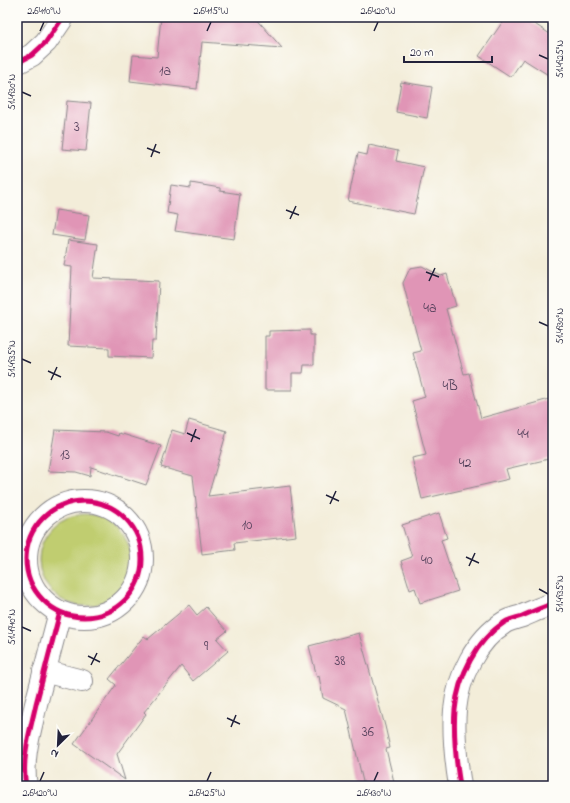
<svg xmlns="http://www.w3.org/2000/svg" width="570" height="803" viewBox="0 0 570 803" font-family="'Indie Flower',sans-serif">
<rect width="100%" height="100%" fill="#fdfcf7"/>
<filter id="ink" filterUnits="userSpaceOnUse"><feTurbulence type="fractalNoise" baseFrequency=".025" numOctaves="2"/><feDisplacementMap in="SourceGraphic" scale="8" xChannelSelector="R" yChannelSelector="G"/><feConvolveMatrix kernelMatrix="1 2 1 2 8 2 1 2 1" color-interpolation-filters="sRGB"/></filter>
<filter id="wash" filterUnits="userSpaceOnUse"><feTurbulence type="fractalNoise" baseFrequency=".012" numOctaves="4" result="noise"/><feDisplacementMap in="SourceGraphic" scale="16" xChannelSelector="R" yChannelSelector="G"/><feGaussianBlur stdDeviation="0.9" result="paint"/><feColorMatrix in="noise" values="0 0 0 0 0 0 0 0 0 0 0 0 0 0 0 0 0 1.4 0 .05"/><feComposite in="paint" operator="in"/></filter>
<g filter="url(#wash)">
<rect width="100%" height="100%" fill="#f3edd9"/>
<path fill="#c0cd6f" stroke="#717855" d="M39 560a46 46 0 1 1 92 0a46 46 0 1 1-92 0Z"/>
<g id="blocks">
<path fill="#e095b6" d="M161,17H255L282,48L202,42L197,89L130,81L133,55L157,57Z
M506,17H524L553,36V78L523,59L511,77L479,56Z
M401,82L432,87L427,118L396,112Z
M67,101L91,103L86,151L62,149Z
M369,145L398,151L396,161L424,167L414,214L348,201L358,153L367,155Z
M191,183L220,188V191L240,194L234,239L175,231L178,215L167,213L171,185L191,188Z
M56,210L89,215L85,240L52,235Z
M68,240L98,244L93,278L159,281L156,341H152L151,358L109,356V348L68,346L72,267L64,266Z
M422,266L441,276L447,274L456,306L446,309L464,374L469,373L481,418L553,398V458L506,469L509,479L422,499L412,458L426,455L412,401L425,397L413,353L421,351L403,283L410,268Z
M310,330V335H314V365H304L303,373H292V390H265V336H269V331Z
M189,420L227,431L208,496L290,486L296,536L234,543L235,550L202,554L193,476L161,467L172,430L185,434Z
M55,430L106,432L118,436L119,433L161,446L146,485L91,467L90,476L76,472L48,471Z
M439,513L447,538L441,540L458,591L420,603L415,588L410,590L401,561L412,557L402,525Z
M189,605L197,615L206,607L227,631L217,639L228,651L193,681L181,666L144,712L146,714L117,754L125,780L74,744L116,685L109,679L144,636L148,639Z
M359,633L385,726L390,748L386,749L395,786H364L346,709L323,698L319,676L317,677L309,646Z"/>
</g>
</g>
<g filter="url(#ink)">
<use href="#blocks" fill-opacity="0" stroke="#8a888a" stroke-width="1"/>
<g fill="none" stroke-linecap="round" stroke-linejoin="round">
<defs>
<path id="minor" d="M17,63L32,55L46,42L63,17
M26 559a58 58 0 1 1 116 0a58 58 0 1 1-116 0Z
M44,671L82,681
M26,786C21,759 30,731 36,704C44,673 52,643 60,612
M460,786C456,761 453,735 455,710C458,677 476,640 505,622C510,619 516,618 522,616C532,612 542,607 553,604"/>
</defs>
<use href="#minor" stroke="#8a888a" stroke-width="24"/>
<use href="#minor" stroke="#fff" stroke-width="22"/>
<defs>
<path id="cycleway" d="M17,63L32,55L46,42L63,17
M26 559a58 58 0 1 1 116 0a58 58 0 1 1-116 0Z
M26,786C21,759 30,731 36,704C44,673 52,643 60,612
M460,786C456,761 453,735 455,710C458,677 476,640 505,622C510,619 516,618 522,616C532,612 542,607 553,604"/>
</defs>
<use href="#cycleway" stroke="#fdfcf7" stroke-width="8"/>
<use href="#cycleway" stroke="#d6006c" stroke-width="5"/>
</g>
</g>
<path fill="none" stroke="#22223b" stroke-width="1.5" d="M40,31L44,22M207,31L211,22M374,31L378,22M539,55L548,59M22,92L31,96M147,148L160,153M151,157L156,144M286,210L299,215M290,219L296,206M426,272L439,277M429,281L435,268M539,322L548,326M22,359L31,363M48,371L61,377M51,380L57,367M187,433L200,439M191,442L196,429M326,495L339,501M330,504L336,491M466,557L479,563M469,566L475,553M539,589L548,594M22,627L31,631M88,656L100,662M91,665L97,653M227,718L240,724M231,727L236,715M40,781L44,772M207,781L211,772M374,781L378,772"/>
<g text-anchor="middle" stroke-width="3" stroke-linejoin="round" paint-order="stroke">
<g font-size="14" fill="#523f5a">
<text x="165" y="75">1a</text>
<text x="77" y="131">3</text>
<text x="430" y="312">4a</text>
<text x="450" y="390">4B</text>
<text x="523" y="438">44</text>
<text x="65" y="459">13</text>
<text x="465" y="467">42</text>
<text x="247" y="529">10</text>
<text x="427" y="564">40</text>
<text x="206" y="650">9</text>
<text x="340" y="665">38</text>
<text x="368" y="736">36</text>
</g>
</g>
<rect width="570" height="803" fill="none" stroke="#fdfcf7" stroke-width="44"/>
<g transform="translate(58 745) rotate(204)" stroke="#fdfcf7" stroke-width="3" paint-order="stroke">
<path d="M0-3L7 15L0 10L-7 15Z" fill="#22223b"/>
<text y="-6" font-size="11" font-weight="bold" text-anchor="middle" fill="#22223b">N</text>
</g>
<path d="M404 56v6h88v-6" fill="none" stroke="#22223b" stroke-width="2"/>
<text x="410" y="56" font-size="12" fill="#22223b" stroke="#fdfcf7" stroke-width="3" paint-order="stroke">20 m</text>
<rect x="22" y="22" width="526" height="759" fill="none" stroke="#22223b" stroke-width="1.5"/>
<g font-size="10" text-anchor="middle" fill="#22223b">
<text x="44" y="14">2.6410°W</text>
<text x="211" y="14">2.6415°W</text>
<text x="378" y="14">2.6420°W</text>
<text transform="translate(559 59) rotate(-90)" y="4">51.4925°N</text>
<text transform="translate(11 92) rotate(-90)" y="4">51.4930°N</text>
<text transform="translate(559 326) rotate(-90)" y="4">51.4930°N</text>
<text transform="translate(11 359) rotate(-90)" y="4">51.4935°N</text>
<text transform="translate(559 594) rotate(-90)" y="4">51.4935°N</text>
<text transform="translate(11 627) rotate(-90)" y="4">51.4940°N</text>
<text x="40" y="796">2.6420°W</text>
<text x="207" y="796">2.6425°W</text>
<text x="374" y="796">2.6430°W</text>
</g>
</svg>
